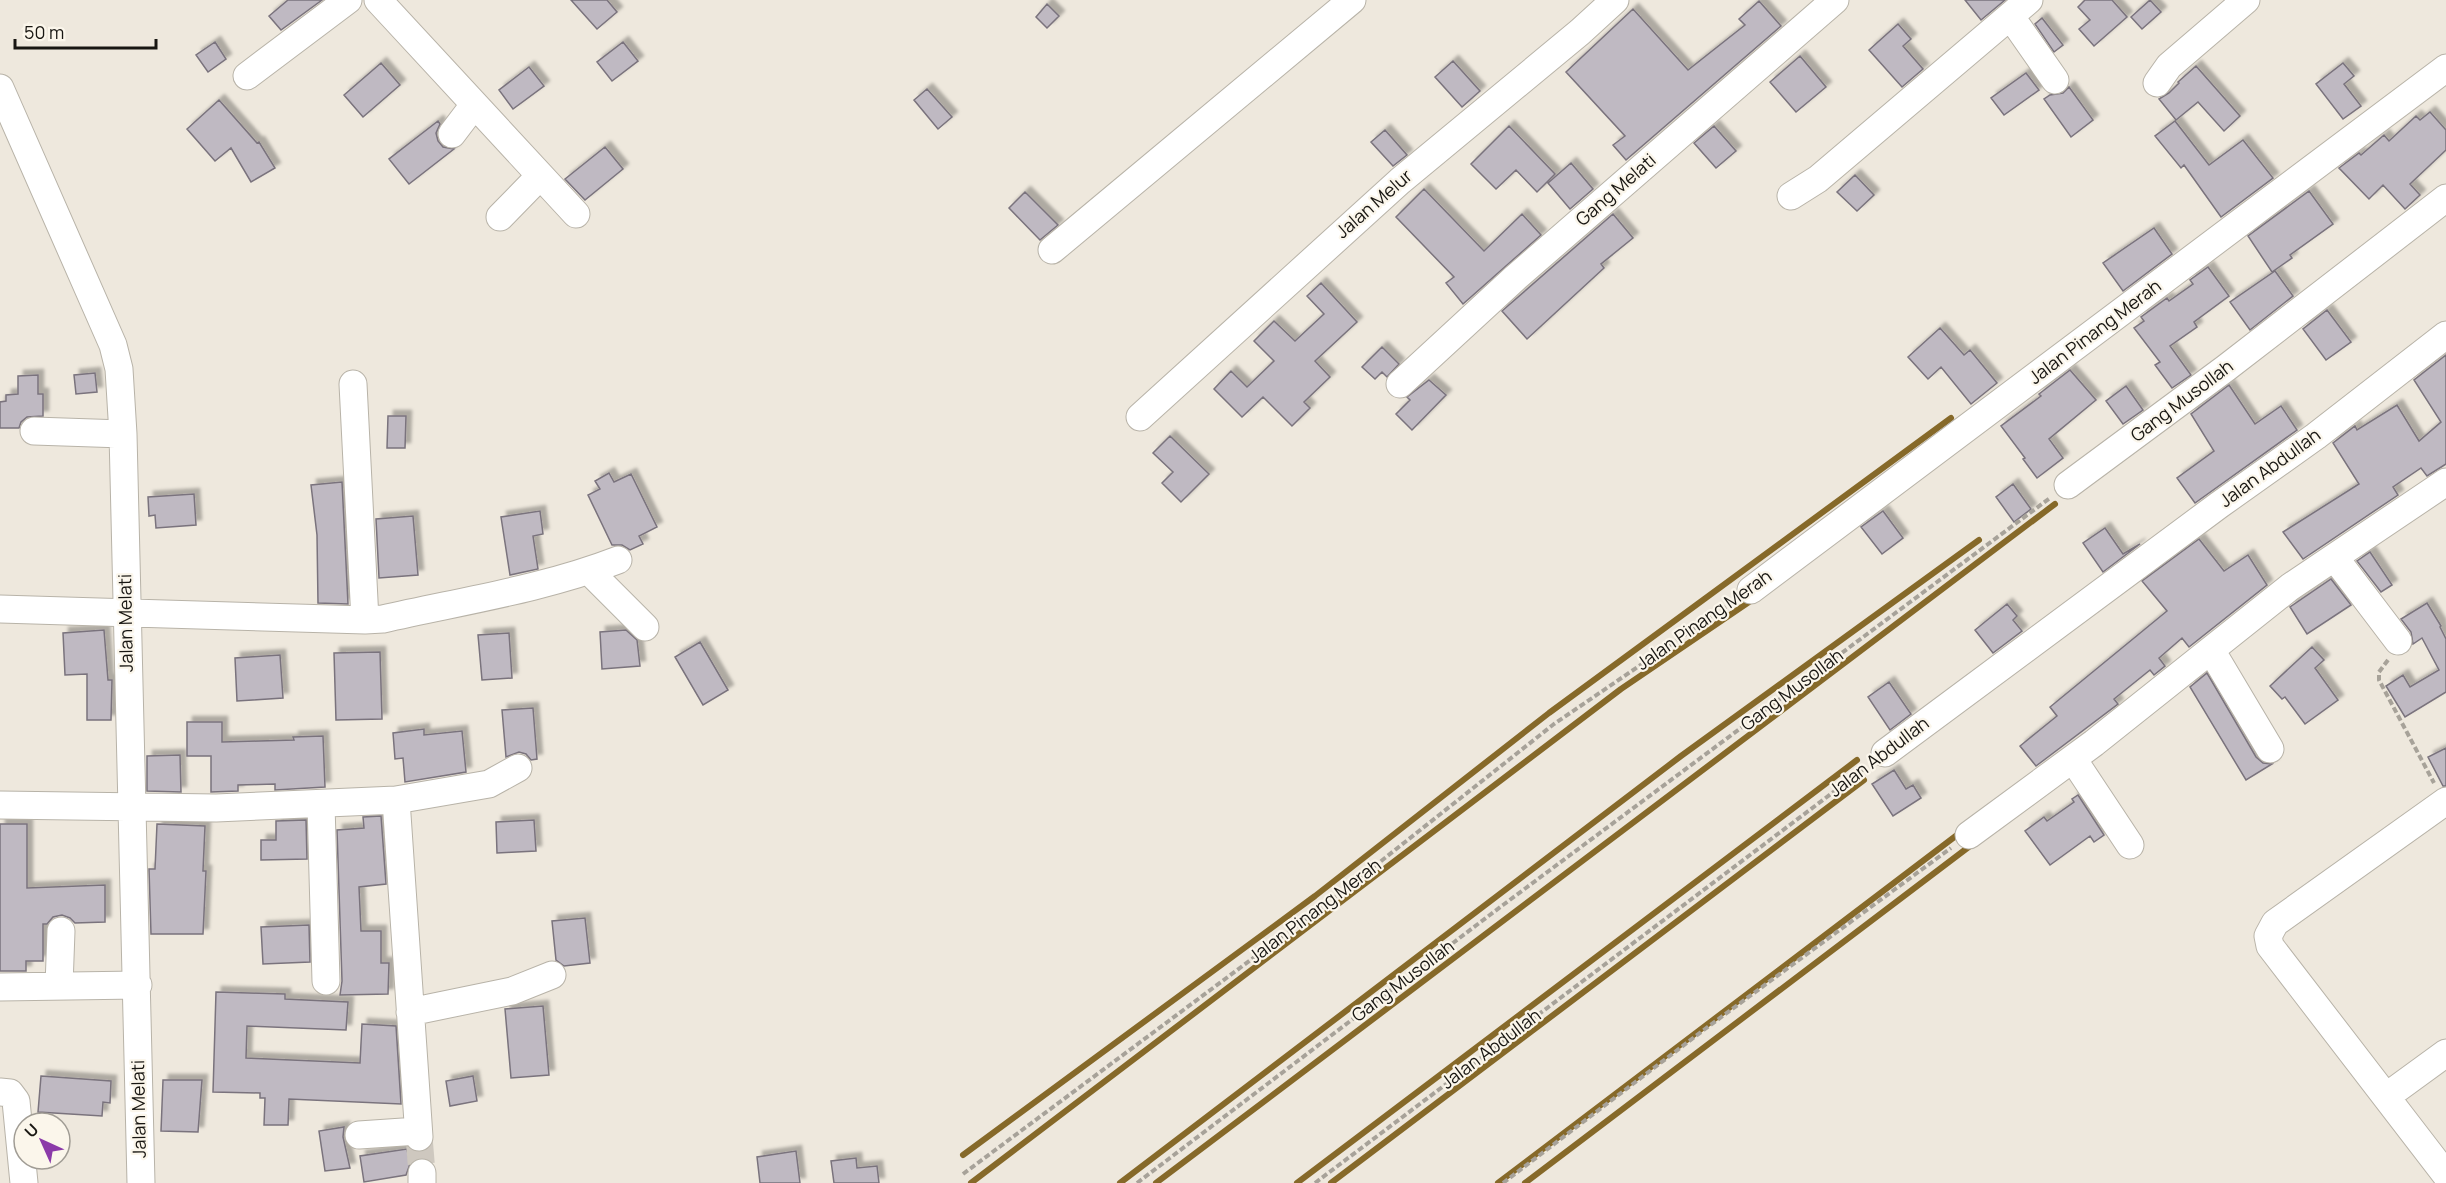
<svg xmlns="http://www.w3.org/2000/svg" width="2446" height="1183" viewBox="0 0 2446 1183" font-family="Manrope,sans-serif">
<defs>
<filter id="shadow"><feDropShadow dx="5.5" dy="-5.5" stdDeviation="1.5" flood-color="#0004"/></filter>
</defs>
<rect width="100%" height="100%" fill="#eee8dd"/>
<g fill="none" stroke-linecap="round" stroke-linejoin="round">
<path stroke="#866929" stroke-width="6" d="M963,1155L1315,896L1549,713L1951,418
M971,1183L1621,689L1752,600
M1120,1183L1681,756L1979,540
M1156,1183L2055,504
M1297,1183L1857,760
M1331,1183L1864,780
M1498,1183L1961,832
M1525,1183L1970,846"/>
</g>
<path fill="#bfb9c2" stroke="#7a737d" stroke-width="1.5" filter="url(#shadow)" d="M288,0H322L281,30L269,16Z
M571,0H607L617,12L597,29Z
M1965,0H2005L1981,20Z
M2085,0H2112L2127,17L2094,46L2079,29L2090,20L2078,7Z
M2150,0L2161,12L2142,29L2131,17Z
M1759,1L1781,26L1626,160L1613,145L1625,136L1566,72L1633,9L1688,70L1745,25L1739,19Z
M1047,4L1059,16L1047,28L1036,17Z
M2042,18L2063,45L2054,52L2035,24Z
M1898,24L1911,39L1903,46L1923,69L1902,87L1869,50Z
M215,42L226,59L208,72L196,55Z
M623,42L638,61L612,81L597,62Z
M1800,56L1826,87L1796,112L1770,82Z
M1453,61L1480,91L1462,107L1435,77Z
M381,63L400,85L363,117L344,95Z
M2343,63L2354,76L2344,84L2361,106L2343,119L2316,84Z
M2196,66L2240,116L2224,131L2198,102L2176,120L2159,99L2169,93L2179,83L2178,82Z
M529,67L544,86L513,109L499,90Z
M2026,73L2039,90L2004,115L1991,98Z
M2069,87L2093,120L2071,137L2044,99L2050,95L2063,93Z
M927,89L952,117L938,129L914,100Z
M219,100L257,143L259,142L275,168L251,182L231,148L215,161L187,129Z
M2430,112L2446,130V150L2410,184L2420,195L2405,209L2383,185L2369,199L2339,168L2359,153L2361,155L2384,135L2389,141L2416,116L2420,120Z
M438,121L440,124L436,133L438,141L443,147L454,149L409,184L389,159Z
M2175,121L2209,165L2243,140L2273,178L2221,217L2184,165L2181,168L2155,136Z
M1509,126L1555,174L1537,192L1516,170L1496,189L1471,164Z
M1714,126L1736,151L1716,168L1694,143Z
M1385,130L1407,155L1393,166L1371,142Z
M605,147L623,169L585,200L565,179Z
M1571,163L1593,189L1570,209L1548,183Z
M1855,175L1874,195L1857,211L1837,192Z
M1424,189L1484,251L1522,214L1541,235L1463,304L1446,283L1454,277L1396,217Z
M2309,191L2333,224L2290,255L2292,258L2272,272L2248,236Z
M1025,192L1058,225L1040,240L1009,208Z
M1613,214L1633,238L1601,264L1604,268L1527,339L1502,311Z
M2154,228L2172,254L2123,291L2103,263Z
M2208,267L2229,296L2194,322L2197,327L2170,346L2191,375L2172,388L2155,365L2160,362L2134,328L2144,321L2141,317L2167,298L2169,301L2193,284L2190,280Z
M2275,271L2293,296L2250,330L2230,302Z
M1321,283L1357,322L1315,361L1330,377L1304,402L1310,408L1292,426L1263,397L1242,417L1214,389L1231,371L1247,387L1274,361L1254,341L1274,321L1295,341L1324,314L1307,296Z
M2327,310L2351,342L2326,360L2303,329Z
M1940,328L1964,355L1970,350L1997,383L1971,404L1941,367L1928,379L1908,357Z
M1382,347L1399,364L1387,377L1382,372L1375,379L1362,367Z
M2446,355V464L2427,476L2421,468L2393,487L2398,495L2303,559L2283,532L2359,484L2333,443L2355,426L2357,430L2397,405L2419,441L2441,422L2414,380Z
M2070,370L2096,400L2049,439L2063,458L2037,478L2023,459L2025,458L2001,426L2041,396L2039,394Z
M95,373L97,392L76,394L74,375Z
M38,375V394H43V416L27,417L21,422L19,428H0V402L6,401V395L18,394V376Z
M1429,380L1446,395L1412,430L1396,414L1410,400L1407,397Z
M2229,385L2255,424L2281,406L2297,430L2195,503L2177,478L2214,451L2191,414Z
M2126,386L2143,410L2123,424L2106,401Z
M388,416H406L405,448H387Z
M1170,436L1209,474L1181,502L1162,483L1173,472L1153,453Z
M609,473L614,482L631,474L657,527L639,536L643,544L630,550L622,545H612L588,495L600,489L595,481Z
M342,482L348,604L318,603L317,535L311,485Z
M2013,484L2031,509L2014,522L1996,497Z
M194,494L196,525L156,528L155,515L149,516L148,497Z
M540,511L543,534L533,536L538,569L510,575L501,517Z
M1883,511L1903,538L1882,554L1861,527Z
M413,516L418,575L379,578L376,519Z
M2105,528L2123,554L2140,544L2103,572L2083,543Z
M2199,539L2224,571L2248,555L2267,585L2189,647L2182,638L2159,658L2165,666L2154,675L2150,670L2114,699L2118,704L2036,766L2020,746L2057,716L2050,707L2167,611L2142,581Z
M2370,552L2392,585L2381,592L2357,561Z
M2331,579L2351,605L2307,634L2290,607Z
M2427,603L2441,626L2440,627L2446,639V692L2405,717L2386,686L2403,675L2410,687L2439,670L2422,638L2413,644L2411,632L2401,619Z
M2007,604L2017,616L2013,620L2022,631L1993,653L1975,630Z
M104,630L108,680H112L111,720H87V674L65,675L63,633Z
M626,630L637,640L640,666L602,669L600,632Z
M509,633L512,678L482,680L478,635Z
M700,642L728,690L703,705L675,657Z
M2312,647L2324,660L2315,668L2338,700L2305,724L2285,697L2282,699L2270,686Z
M380,652L382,719L336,720L334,653Z
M280,655L283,698L237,701L235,658Z
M2207,673L2256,757L2263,763L2272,764L2246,780L2190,687Z
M1889,682L1911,714L1890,730L1868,697Z
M533,708L537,759L531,760L526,754L519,752L506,757L502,710Z
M187,722H222V742L294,740L293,737L323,736L325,787L275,790V784L238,785V791L211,792V756H187Z
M424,729V735L462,731L466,772L405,782L403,758L395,759L393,733Z
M2446,748V786H2443L2428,757Z
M180,755L181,792L147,791V756Z
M1894,770L1906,789L1913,785L1921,798L1893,816L1872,784Z
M2078,795L2104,835L2094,842L2090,836L2050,865L2025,831L2044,817L2047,821L2074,802L2072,799Z
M381,816L386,884L359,887L361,931H381V963H389L388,994L340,995L342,981L337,830L364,828L363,817Z
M306,820L307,859L261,860V840H276V821Z
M534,820L536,851L497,853L496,822Z
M0,824H27V888L105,885V922L75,923L70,918L62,915L53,917L47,924H43V961H26V971H0Z
M157,824L205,826L203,871H206L203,934H151L149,869H155Z
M585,918L590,963L564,966L556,960L552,921Z
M309,925L310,962L263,964L261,927Z
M216,992L285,994V999L348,1002L346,1030L247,1026L246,1058L360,1063L362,1024L396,1026L401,1104L289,1099L288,1125H264L265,1098H260V1093L213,1092Z
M543,1006L549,1075L511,1078L505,1009Z
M41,1076L111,1081L110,1103L103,1102L102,1116L38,1112Z
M473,1076L477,1101L450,1106L446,1081Z
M163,1080H202L198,1132L161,1131Z
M344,1127L343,1137L350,1168L325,1171L319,1131Z
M407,1149L410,1164L406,1175L364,1182L360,1156Z
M796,1151L800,1183H760L757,1157Z
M856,1158L857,1168L877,1166L879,1183H834L831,1161Z"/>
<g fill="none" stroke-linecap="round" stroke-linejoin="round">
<path stroke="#cec8bf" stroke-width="27" stroke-dasharray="27 14" stroke-linecap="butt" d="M419,1137L422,1173"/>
<defs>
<path id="minor" d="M378,0L576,214
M2011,17L2055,80
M247,76L348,0
M2157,83L2169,66L2246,0
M0,88L113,345L119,369L123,434L141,1183
M452,134L474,105
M1791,196L1818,179L2029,0
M500,217L540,176
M1052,250L1352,0
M353,384L365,620
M1400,384L1515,278L1835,0
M1140,417L1400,181L1580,32L1615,0
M34,431L123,434
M2068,485L2226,368L2446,198
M2335,558L2398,641
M589,571L645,627
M1751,590L2446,68
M0,609L365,620L383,619C462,601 543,589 618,560
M2211,650L2270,749
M1885,753L2219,505L2316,436L2446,335
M2073,759L2130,845
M396,800L419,1137
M2446,801L2275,923L2268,936L2270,946L2446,1175
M321,804L326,981
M0,805L216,808L396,800L489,784L518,768
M1969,835L2094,743L2290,587L2446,482
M59,986L61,931
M0,987L138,985
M410,1012L512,991L552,975
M0,1092L10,1093L16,1101L24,1183
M2387,1096L2446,1053
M359,1135L418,1131
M422,1173V1183"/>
</defs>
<use href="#minor" stroke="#b8b3a8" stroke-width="29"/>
<path stroke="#a7a299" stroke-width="4" stroke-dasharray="6 3" stroke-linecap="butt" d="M2388,660L2379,672V680L2434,783
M963,1174L1342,892L1554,724L1733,602
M1137,1183L1503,905L2050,498
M1315,1183L1868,766
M1503,1183L1705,1029L1951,848"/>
<use href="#minor" stroke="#fff" stroke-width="27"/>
</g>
<g text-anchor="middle" stroke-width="4.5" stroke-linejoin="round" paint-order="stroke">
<g font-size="18" fill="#181612" stroke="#fbf6eb">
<text transform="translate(1616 190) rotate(-41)" y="6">Gang Melati</text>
<text transform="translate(1374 204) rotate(-41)" y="6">Jalan Melur</text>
<text transform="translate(2095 332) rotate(-37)" y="6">Jalan Pinang Merah</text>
<text transform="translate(2182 401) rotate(-37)" y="6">Gang Musollah</text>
<text transform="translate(2270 468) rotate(-36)" y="6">Jalan Abdullah</text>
<text transform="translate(1704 620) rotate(-35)" y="6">Jalan Pinang Merah</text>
<text transform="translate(126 623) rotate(-91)" y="6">Jalan Melati</text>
<text transform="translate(1792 690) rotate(-37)" y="6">Gang Musollah</text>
<text transform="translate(1879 757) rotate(-37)" y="6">Jalan Abdullah</text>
<text transform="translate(1315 911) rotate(-37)" y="6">Jalan Pinang Merah</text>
<text transform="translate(1403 981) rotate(-37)" y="6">Gang Musollah</text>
<text transform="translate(1491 1049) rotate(-37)" y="6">Jalan Abdullah</text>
<text transform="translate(139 1109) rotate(-91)" y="6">Jalan Melati</text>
</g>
</g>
<g transform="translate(42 1141) rotate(315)"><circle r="28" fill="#fbf6eb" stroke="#a09c94" stroke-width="1.5"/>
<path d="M0-4.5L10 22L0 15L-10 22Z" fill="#8b3aa9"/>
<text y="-9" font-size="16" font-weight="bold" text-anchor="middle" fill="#181612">U</text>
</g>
<path d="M15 39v9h141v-9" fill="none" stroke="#181612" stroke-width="3"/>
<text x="24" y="39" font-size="18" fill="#181612" stroke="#fbf6eb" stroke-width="4.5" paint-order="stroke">50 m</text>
</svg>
